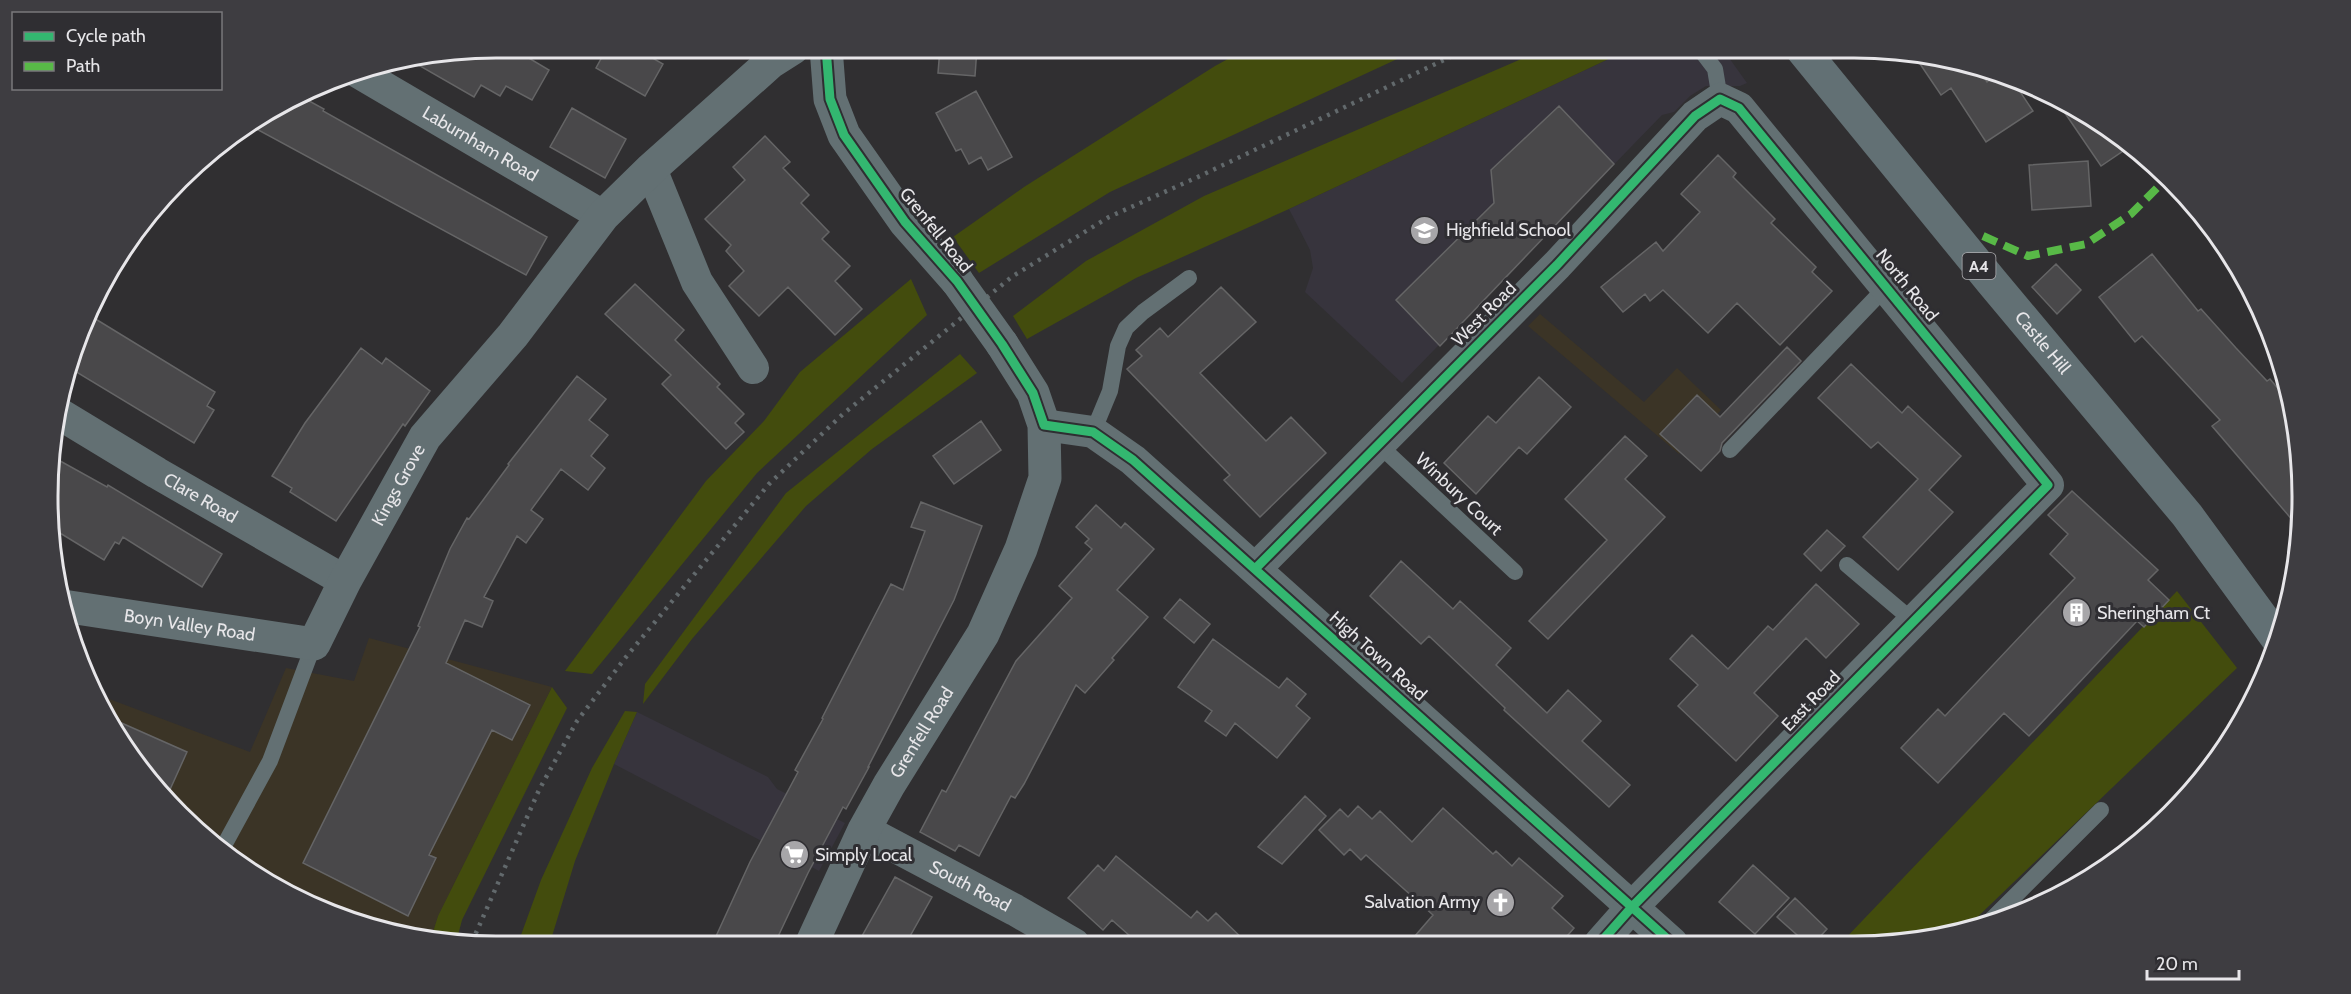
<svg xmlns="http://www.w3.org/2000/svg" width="2351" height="994" viewBox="0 0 2351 994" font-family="Cabin,sans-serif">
<rect width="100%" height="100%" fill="#302f31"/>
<path fill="#37343d" d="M1632,48H1722L1747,83L1740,86H1706L1690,96L1674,112L1662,115L1402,383L1305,292L1313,268L1310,250L1289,209Z
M637,712L768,777L777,789L845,823L819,871L614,764Z"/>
<path fill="#3b3426" d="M1540,314L1644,402L1677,368L1721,410L1679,454L1528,326Z
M369,638L552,687L438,916L432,935L353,922L223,853L123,746L96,694L250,752L286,668L354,681Z"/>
<path fill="#434c0d" d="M1248,48H1421L1110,192L979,273L953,237L1024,187L1215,66Z
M1547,48H1632L1289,209L1136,278L1027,339L1013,316L1086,261L1204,196Z
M911,279L927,315L757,473L592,674L565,671L706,481L764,421L800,372Z
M960,354L977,373L872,449L806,506L692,639L643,704L645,684L786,493Z
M2177,591L2237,668L1966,928L1913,942H1842Z
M552,687L567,708L462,920L457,939L432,935L438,916Z
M625,711L637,712L614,764L575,861L549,946H517L541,880L592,768Z"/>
<path fill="#49484a" stroke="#656566" stroke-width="1.5" d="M497,48H512L549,70L532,100L506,86L500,96L481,85L474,97L413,62Z
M607,48H635L663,64L645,96L596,68Z
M940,48H977L975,76L938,73Z
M1916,58L1981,69L1979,70L1987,82L2000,73L2011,78L2033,111L1986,142L1951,88L1941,95Z
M976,91L1012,157L988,170L981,157L969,164L961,149L956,151L936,113Z
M300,96L324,109L323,111L547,237L526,275L249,125L273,108Z
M2054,97L2078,108L2122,139L2117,143L2123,151L2101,166Z
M1559,106L1614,164L1440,346L1396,300L1494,203L1491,170Z
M572,108L626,139L605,178L550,147Z
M765,136L790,162L783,168L809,195L801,203L829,232L822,239L850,266L835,281L862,309L835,335L788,287L759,316L729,286L744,271L726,251L731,245L705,219L745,180L733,167Z
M1718,155L1736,173L1733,177L1775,219L1771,223L1816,267L1812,272L1832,291L1780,345L1737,303L1708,333L1663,290L1650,301L1645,294L1623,312L1601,287L1656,242L1663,251L1700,212L1681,194Z
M2088,161L2091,206L2032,210L2029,165Z
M2152,254L2198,311L2201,309L2236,348L2267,381L2270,379L2285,397L2282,400L2293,413L2302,467L2300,529L2212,426L2220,420L2142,336L2135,342L2099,297Z
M2056,264L2081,290L2057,314L2032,287Z
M635,284L684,330L675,340L720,384L717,387L744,414L735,423L744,432L726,449L662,384L671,375L605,314Z
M1221,287L1256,322L1200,373L1266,441L1291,417L1326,453L1260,517L1224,480L1230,475L1127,369L1142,356L1136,350L1160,328L1168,337Z
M89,315L215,392L207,406L214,410L194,443L68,367L72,352Z
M1787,347L1801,361L1722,443L1720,451L1701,471L1660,434L1697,395L1720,417Z
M361,348L382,364L386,358L430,391L405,426L403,424L336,521L290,492L292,488L272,476L305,423Z
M1851,364L1902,413L1908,406L1961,456L1929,490L1953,512L1898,570L1863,537L1918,479L1878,442L1871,448L1818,398Z
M577,376L606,399L589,420L608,435L591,456L605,468L588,490L561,469L531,510L543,519L526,543L517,536L484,597L493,601L482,627L465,620L446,663L530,705L512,740L492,730L429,855L436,858L408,916L303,863L420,627L418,626L450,549L467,518L469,519L509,465L508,464Z
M1539,377L1571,407L1527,454L1519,447L1476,494L1444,463L1488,416L1496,423Z
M981,421L1001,450L954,484L933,456Z
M1625,436L1647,456L1625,479L1665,517L1548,639L1529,621L1607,540L1565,499Z
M53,457L107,487L108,485L222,554L202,587L123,537L119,544L115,542L104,560L55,530Z
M2072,491L2158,570L2148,580L2169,600L2144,627L2137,621L2029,736L2004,713L1938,783L1901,748L1938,709L1945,716L2075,578L2050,554L2068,534L2048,515Z
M921,502L982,526L954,600L868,767H869L846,809L843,807L808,873L774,945H712L750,862L798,772L795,770L823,719L822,718L891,584L903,590L925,531L911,527Z
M1096,505L1121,528L1125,523L1154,549L1117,590L1148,617L1112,658L1114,660L1085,693L1076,685L1024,784L1015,798L1011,796L979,856L959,845L955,851L920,832L942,790L946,792L1016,661L1072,598L1059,586L1092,549L1085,543L1089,539L1076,527Z
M1827,530L1845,546L1821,571L1804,554Z
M1401,561L1453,609L1460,601L1511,648L1496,665L1547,713L1568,690L1601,721L1582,741L1630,785L1609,807L1504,710L1505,708L1429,636L1421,644L1370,596Z
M1816,584L1859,624L1826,658L1806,638L1754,693L1778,716L1736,761L1678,706L1698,685L1670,659L1692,635L1728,669L1768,626L1773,630Z
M1180,599L1210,624L1194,643L1164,618Z
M1213,639L1279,688L1287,678L1306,694L1296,706L1310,718L1277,758L1235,723L1226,736L1205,721L1212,711L1178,687Z
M108,717L187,752L168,794L123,746Z
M1305,796L1326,816L1282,864L1258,847Z
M1358,806L1372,819L1380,811L1412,842L1443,808L1493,854L1496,851L1512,866L1519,858L1563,896L1552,908L1574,928L1561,943L1408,944L1433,915L1366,855L1361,860L1350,849L1344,855L1319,830L1340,809L1348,817Z
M1116,856L1191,918L1197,911L1208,921L1216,913L1248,944H1139L1112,920L1103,930L1068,898L1098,865L1104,871Z
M1753,865L1789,898L1755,934L1719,902Z
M895,877L932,897L905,945H857Z
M1795,898L1827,929L1815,942H1805L1777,917Z"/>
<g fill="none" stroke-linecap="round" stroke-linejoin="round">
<path stroke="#637073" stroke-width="16" d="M1699,48L1715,69L1720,99
M1093,432L1110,391L1118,346L1126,328L1143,312L1189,278
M1378,444L1515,572
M1730,450L1887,286
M1847,565L1913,621
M221,851L270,761L314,644
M1989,922L2101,810"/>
<g stroke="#637073" stroke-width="32">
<path id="s1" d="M356,71L603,216"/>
<path d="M651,169L697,282L753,368"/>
<path id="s2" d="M58,413L157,473L345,581"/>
<path d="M1044,425L1093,432L1133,460L1672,943"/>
<path d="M1256,568L1557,265L1695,116L1720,99L1739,108L2048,485L1631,908L1600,943"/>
<path id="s3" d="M864,830L1015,910L1074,944"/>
</g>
<g stroke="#637073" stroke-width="33">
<path d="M826,48L830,99L844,135L905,222L957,281"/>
<path id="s4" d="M63,606L314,644L345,581L425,437L513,335L603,216L651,169L771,62L793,48"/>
<path id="s5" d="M811,945L864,830L889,785L983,634L1021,549L1045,478L1044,425L1033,393L1002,344"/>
</g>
<path stroke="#627074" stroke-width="33" id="s6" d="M1801,48L1992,282L2187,515L2279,641"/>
<path stroke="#62696c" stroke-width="4.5" stroke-dasharray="3 6" stroke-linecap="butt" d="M472,942L539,790L577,721L626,657L769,484L843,414L1013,276L1109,217L1200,176L1469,48"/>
<path stroke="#637073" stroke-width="33" d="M957,281L1002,344"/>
<path stroke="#58b947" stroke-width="8" stroke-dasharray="15 8" stroke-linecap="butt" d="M1983,236L2028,256L2086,244L2131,214L2167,178"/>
<defs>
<path id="cycleway" d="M826,48L830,99L844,135L905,222L957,281L1002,344L1033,393L1044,425L1093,432L1133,460L1672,943
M1256,568L1557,265L1695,116L1720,99L1739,108L2048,485L1631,908L1600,943"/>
</defs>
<use href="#cycleway" stroke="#2f2e32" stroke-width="13"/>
<use href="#cycleway" stroke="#33b770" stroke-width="9"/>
</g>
<defs>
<symbol id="school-disc" viewBox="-11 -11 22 22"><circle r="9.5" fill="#a7a6a9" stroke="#2f2e32"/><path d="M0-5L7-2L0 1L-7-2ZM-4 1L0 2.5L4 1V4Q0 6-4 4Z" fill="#fff"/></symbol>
<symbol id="building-disc" viewBox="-11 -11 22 22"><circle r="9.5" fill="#a7a6a9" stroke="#2f2e32"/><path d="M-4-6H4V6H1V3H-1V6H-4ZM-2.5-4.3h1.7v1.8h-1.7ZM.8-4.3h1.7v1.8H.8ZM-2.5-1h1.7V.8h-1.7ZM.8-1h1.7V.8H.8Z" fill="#fff"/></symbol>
<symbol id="supermarket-disc" viewBox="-11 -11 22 22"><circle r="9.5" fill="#a7a6a9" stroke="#2f2e32"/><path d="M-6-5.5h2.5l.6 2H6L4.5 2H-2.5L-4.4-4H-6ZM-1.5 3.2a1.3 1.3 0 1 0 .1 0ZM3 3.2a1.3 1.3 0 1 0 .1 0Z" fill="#fff"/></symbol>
<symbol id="church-disc" viewBox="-11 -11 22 22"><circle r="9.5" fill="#a7a6a9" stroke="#2f2e32"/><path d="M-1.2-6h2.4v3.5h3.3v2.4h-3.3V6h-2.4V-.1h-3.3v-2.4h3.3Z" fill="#fff"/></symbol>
</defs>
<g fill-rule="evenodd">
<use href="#school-disc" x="1408" y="214" width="33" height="33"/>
<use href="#building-disc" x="2060" y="596" width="33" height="33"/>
<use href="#supermarket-disc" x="778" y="838" width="33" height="33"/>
<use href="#church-disc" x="1484" y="886" width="33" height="33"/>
</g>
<g text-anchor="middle" stroke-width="6" stroke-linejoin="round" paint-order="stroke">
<rect fill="#2f2e32" stroke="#b0afb2" stroke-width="1.5" x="1962.5" y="253" width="33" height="26" rx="4.5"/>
<g font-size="16" font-weight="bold" fill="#e7e6e9">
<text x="1979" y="272">A4</text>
</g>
<g font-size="18" fill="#e7e6e9" stroke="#2f2e32">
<text dy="6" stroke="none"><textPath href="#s1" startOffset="144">Laburnham Road</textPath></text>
<text transform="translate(936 230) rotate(51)" y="6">Grenfell Road</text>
<text transform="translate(1907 285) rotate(51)" y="6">North Road</text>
<text transform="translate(1484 314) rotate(-45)" y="6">West Road</text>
<text dy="6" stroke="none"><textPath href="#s6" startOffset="381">Castle Hill</textPath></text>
<text dy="6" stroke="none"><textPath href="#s4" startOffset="434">Kings Grove</textPath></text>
<text transform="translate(1459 494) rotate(43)" y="6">Winbury Court</text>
<text dy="6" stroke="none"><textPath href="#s2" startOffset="166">Clare Road</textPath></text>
<text dy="6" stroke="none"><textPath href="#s4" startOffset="128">Boyn Valley Road</textPath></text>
<text transform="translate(1378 656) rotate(42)" y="6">High Town Road</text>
<text transform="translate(1811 701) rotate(-46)" y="6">East Road</text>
<text dy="6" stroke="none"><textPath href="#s5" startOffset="240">Grenfell Road</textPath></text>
<text dy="6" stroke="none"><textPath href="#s3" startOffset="120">South Road</textPath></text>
</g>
<g font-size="18" fill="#e7e6e9" stroke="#2f2e32" text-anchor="start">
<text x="1446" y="236">Highfield School</text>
<text x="2097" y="619">Sheringham Ct</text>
<text x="815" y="861">Simply Local</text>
<text x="1480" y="908" text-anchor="end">Salvation Army</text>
</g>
</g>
<path d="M0 0H2351V994H0ZM496 58H1854A438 438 0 0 1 2292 496V498A438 438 0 0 1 1854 936H496A438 438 0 0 1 58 498V496A438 438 0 0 1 496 58Z" fill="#3e3d41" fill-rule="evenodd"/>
<path fill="none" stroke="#e7e6e9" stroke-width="3" d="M496 58H1854A438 438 0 0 1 2292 496V498A438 438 0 0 1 1854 936H496A438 438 0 0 1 58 498V496A438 438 0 0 1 496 58Z"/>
<rect x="12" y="12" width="210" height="78" fill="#2f2e32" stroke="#79787b" stroke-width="1.5"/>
<rect x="24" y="32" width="30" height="9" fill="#33b770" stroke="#79787b" stroke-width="1.5"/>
<text x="66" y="42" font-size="18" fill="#e7e6e9">Cycle path</text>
<rect x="24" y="62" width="30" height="9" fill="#58b947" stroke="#79787b" stroke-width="1.5"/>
<text x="66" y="72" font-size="18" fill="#e7e6e9">Path</text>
<path d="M2147 970v9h92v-9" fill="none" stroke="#e7e6e9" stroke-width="3"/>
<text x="2156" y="970" font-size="18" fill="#e7e6e9" stroke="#2f2e32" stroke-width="4.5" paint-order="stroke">20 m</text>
</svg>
